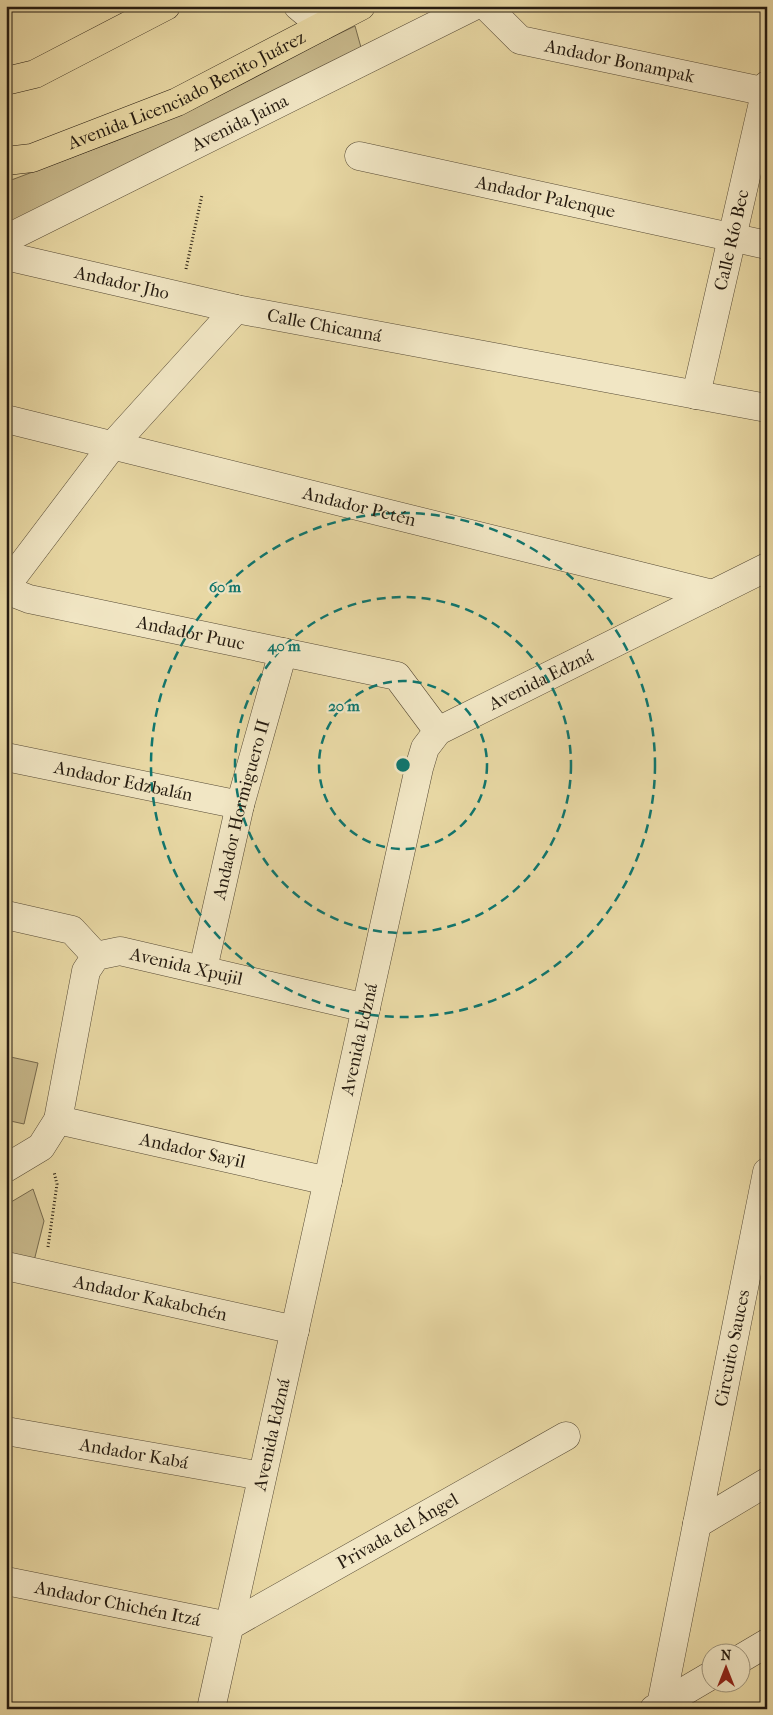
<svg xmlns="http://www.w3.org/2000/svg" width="773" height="1715" viewBox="0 0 773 1715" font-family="'IM FELL French Canon',serif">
<rect width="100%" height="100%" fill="#e9d9a5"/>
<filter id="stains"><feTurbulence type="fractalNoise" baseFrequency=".004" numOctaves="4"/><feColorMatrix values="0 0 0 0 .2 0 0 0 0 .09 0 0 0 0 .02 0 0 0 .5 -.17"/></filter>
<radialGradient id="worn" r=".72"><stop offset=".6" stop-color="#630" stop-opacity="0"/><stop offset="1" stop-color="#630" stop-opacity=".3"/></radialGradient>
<path fill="#c8b98c" stroke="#766a4e" d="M355,26L362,51L6,230V182L126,137Z
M6,1056L38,1063L24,1124L6,1120Z
M33,1189L44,1221L32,1269L6,1265V1205Z"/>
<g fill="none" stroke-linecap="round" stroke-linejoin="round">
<defs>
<g id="minor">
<path d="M298,6L322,26"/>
<path id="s1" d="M486,6L520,40L767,92"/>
<path id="s2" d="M359,156L767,245"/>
<path id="s3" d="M6,239L474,6"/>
<path id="s4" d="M6,256L236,309L767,408"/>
<path id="s5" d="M696,395L767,85"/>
<path id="s6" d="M6,419L713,594"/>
<path d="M6,586L112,446L236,309"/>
<path id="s7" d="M6,590L29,599L397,676L438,731"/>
<path id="s8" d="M6,757L240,805"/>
<path d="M6,915L72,930L96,956"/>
<path id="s9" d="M203,969L240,805L283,652"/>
<path id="s10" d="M58,1120L328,1181"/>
<path id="s11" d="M6,1168L41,1147L58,1120L86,971L96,956L120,951L366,1008"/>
<path id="s12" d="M6,1266L295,1330"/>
<path id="s13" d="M6,1431L262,1476"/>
<path d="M697,1524L767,1482"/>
<path id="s14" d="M6,1581L229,1626L566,1436"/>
<path d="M740,1659L767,1643"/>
<path id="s15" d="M661,1705L767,1172"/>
<path id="s16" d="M211,1709L419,768L425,748L438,731L767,567"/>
<path d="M654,1709L710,1676"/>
</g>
<g id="major">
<path d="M6,81L35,74L166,6"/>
<path id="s17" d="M6,161L32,158L177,102L361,6"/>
</g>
</defs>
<use href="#minor" stroke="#564a35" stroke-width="29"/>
<use href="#major" stroke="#251b10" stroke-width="29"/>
<path stroke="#251b10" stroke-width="3" stroke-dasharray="1 2.5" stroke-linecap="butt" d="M186,269L202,195
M48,1247L57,1184L54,1172"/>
<use href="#minor" stroke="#f1e6c4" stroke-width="28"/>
<use href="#major" stroke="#e9d9a5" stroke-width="28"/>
</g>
<g fill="none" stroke="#0f766e" stroke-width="2.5" stroke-dasharray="9 6">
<circle cx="403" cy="765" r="84"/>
<circle cx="403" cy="765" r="168"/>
<circle cx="403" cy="765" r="252"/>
</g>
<g text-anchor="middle" stroke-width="4.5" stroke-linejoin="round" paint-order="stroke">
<g font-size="18" fill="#251b10" stroke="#f1e6c4">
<text dy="6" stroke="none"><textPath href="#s1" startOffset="150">Andador Bonampak</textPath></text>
<text dy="6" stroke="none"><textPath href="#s17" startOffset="195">Avenida Licenciado Benito Juárez</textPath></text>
<text dy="6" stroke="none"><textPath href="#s3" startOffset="261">Avenida Jaina</textPath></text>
<text dy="6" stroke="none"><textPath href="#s2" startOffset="191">Andador Palenque</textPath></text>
<text dy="6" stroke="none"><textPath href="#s5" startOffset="159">Calle Río Bec</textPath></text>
<text dy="6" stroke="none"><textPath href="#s4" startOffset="119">Andador Jho</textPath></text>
<text dy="6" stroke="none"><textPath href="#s4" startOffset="326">Calle Chicanná</textPath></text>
<text dy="6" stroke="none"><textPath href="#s6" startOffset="364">Andador Petén</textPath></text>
<text dy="6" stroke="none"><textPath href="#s7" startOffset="190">Andador Puuc</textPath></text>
<text dy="6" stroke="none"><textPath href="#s16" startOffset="1121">Avenida Edzná</textPath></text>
<text dy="6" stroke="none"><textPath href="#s8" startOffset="120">Andador Edzbalán</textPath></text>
<text dy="6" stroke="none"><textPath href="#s9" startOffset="164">Andador Hormiguero II</textPath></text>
<text dy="6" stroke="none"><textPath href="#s11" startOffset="335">Avenida Xpujil</textPath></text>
<text dy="6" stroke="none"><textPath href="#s16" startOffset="686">Avenida Edzná</textPath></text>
<text dy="6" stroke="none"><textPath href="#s10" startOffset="138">Andador Sayil</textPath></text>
<text dy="6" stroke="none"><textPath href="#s12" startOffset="148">Andador Kakabchén</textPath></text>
<text dy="6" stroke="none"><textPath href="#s15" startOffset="364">Circuito Sauces</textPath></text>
<text dy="6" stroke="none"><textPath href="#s16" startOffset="281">Avenida Edzná</textPath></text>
<text dy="6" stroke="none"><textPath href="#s13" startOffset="130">Andador Kabá</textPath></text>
<text dy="6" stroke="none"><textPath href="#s14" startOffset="421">Privada del Ángel</textPath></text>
<text dy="6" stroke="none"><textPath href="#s14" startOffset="114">Andador Chichén Itzá</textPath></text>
</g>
</g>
<circle cx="403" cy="765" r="8" fill="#0f766e" stroke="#f1e6c4" stroke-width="2.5"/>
<g font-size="15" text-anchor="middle" font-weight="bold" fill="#0f766e" stroke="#f1e6c4" stroke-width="4.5" stroke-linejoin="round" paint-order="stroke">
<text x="225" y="592">60 m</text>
<text x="284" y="651">40 m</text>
<text x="344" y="711">20 m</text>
</g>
<rect width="773" height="1715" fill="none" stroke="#e9d9a5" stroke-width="25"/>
<rect x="8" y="8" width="758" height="1700" fill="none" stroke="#251b10" stroke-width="2.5"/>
<rect x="12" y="12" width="748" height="1690" fill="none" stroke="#251b10"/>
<g transform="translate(726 1668)"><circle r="24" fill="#f1e6c4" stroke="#9f957c"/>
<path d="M0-4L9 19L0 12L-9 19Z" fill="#8f2418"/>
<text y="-8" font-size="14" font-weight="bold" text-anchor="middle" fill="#251b10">N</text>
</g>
<rect width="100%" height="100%" filter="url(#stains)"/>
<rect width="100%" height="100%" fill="url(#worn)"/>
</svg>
